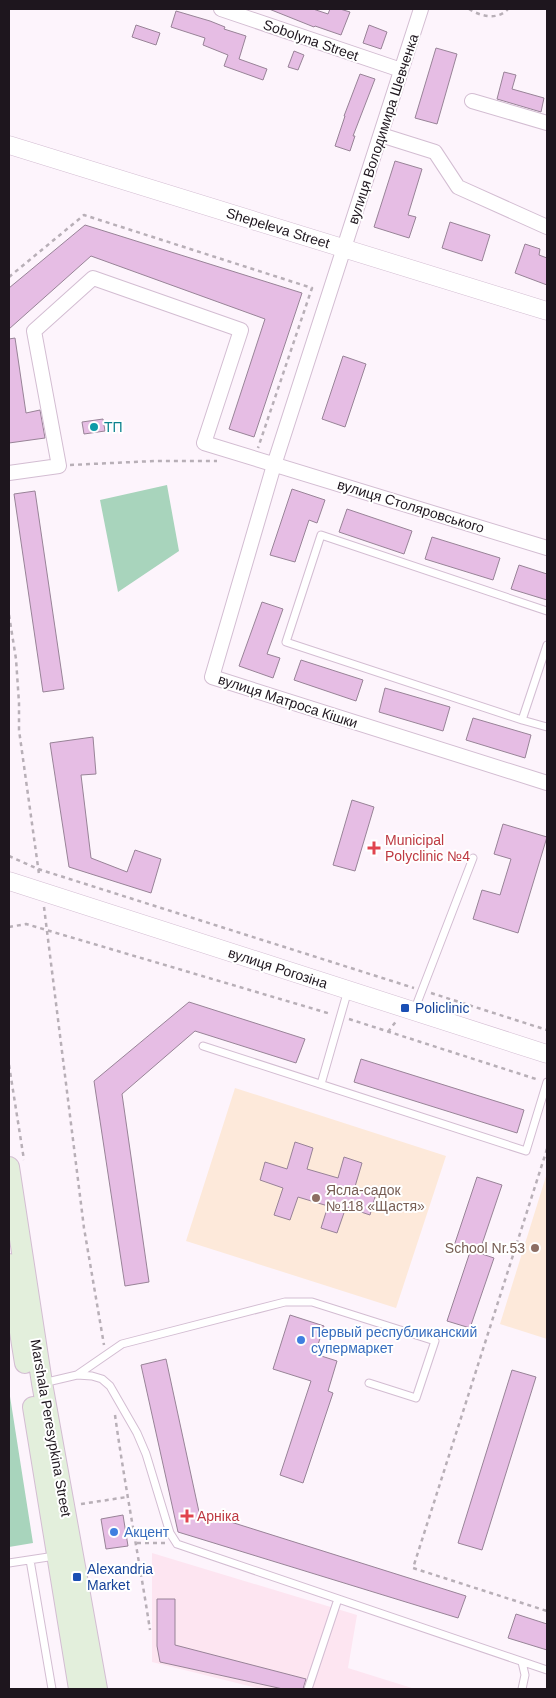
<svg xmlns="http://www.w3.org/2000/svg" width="556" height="1698" viewBox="0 0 556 1698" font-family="Helvetica,sans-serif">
<rect width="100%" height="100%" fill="#fdf4fc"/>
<path fill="#fde5f1" d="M152,1553L357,1615L348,1668L415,1689H261L152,1662Z"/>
<path fill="#fde9da" d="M235,1088L446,1156L396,1308L186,1241Z
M547,1173V1339L500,1324Z"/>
<path fill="#a8d4bc" d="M167,485L179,551L118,592L100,500Z
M9,1390L33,1543L9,1547Z"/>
<path fill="#e6bde4" stroke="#988397" d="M269,9H313L328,14L330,9H340L350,12L341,35L315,26L314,27Z
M176,11L210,21L225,27L224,29L246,36L239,59L267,69L263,80L224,66L228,55L203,45L205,38L171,27Z
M136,25L160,33L156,45L132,37Z
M369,25L387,32L381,49L363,43Z
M436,48L457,54L437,124L415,118Z
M294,51L304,55L298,70L288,67Z
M504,72L516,75L512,89L544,98L541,112L497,99Z
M360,74L375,79L353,136H355L350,151L335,146L345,116H344Z
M395,161L422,169L408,215L416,217L409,238L374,227Z
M450,222L490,235L482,261L442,248Z
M85,225L302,293L254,437L229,429L265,319L91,256L9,329V288Z
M525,244L540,249L539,255L547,258V285L515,273Z
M15,338L26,413L40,410L45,438L9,443V339Z
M343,356L366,364L345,427L322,419Z
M103,419L105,431L84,434L82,422Z
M292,489L325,500L317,523L309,520L295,562L270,555Z
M35,491L64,689L43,692L14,494Z
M347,509L412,531L404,554L339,532Z
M432,537L500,558L493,580L425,559Z
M519,565L547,574V600L511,589Z
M262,602L283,609L267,654L280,658L273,678L239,666Z
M301,660L363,680L356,701L294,680Z
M385,688L450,707L443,731L379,712Z
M473,718L531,735L525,758L466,740Z
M93,737L96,774L81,775L91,858L127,872L135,850L161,859L151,893L69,867L50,743Z
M352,800L374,807L355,871L333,865Z
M503,824L547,837L518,933L473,919L482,890L500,895L511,859L494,854Z
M189,1002L305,1039L296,1063L195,1031L122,1094L149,1282L125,1286L94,1081Z
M361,1059L524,1110L517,1133L354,1082Z
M295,1142L313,1148L307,1169L338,1178L344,1157L362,1163L354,1190L375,1197L370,1215L346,1207L337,1233L321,1228L328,1206L298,1197L290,1220L274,1215L283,1188L260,1180L265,1162L287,1169Z
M477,1177L502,1185L479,1253L494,1258L470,1328L447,1321L470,1252L454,1246Z
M290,1315L324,1326L315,1354L337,1361L328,1391L333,1393L303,1483L280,1475L311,1381L273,1369Z
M166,1359L199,1512L466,1596L458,1618L178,1532L141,1365Z
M512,1370L536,1377L482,1550L458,1543Z
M123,1515L128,1546L106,1549L101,1519Z
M157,1599H175V1645L306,1679L303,1689H283L160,1662L157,1646Z
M516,1614L547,1624V1650L508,1638Z"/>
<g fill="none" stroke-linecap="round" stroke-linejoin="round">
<defs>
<path id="service" d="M547,611L321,535L286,642L522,720L547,727
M522,720L547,645
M414,1011L473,858
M203,1046L526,1151L547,1082
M321,1084L348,990
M77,1375L92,1376L102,1379L110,1386L137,1433L146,1454L170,1533L177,1544L547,1670
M43,1383L77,1375L122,1344L285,1302H312L435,1341L416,1398L369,1383
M30,1560L52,1689
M9,1563L55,1556
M522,1662L525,1675L522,1689
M308,1689L338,1599"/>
<path id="minor" d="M221,9L401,70
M421,9L274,465L212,677L547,783
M472,101L547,123
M381,135L435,152L458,187L547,227
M9,473L59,466L34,331L93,278L241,330L204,443L547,548"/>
<path id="tertiary" d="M9,145L547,311
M9,881L547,1054"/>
<path id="secondary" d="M9,1167L42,1383L97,1689
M9,1264L25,1363
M33,1407L79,1689"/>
</defs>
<use href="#service" stroke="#d3bdd2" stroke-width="9"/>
<use href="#minor" stroke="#d3bdd2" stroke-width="16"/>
<use href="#tertiary" stroke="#d3bdd2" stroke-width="19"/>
<use href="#secondary" stroke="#d3bdd2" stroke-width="22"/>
<path stroke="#b8afb7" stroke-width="2.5" stroke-dasharray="4 4" stroke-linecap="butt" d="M469,9C480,16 497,21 508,9
M9,277L84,215L312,288L258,448
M70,465L155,461H217
M9,615L16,659L19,703V730L39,874
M9,856L38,869L414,988
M44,907L84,1228L104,1345
M9,927L26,924L331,1014
M431,993L547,1030
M349,1019L539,1080
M388,1032L397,1020
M9,1065L24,1160
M547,1149L413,1568L547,1611
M115,1415C125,1487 139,1558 150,1630
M81,1504L127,1497
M137,1543H166"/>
<use href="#service" stroke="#fff" stroke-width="7"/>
<use href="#minor" stroke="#fff" stroke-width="14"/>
<use href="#tertiary" stroke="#fff" stroke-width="18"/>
<use href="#secondary" stroke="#e3efdc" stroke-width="20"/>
</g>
<circle fill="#0f9aa8" stroke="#fff" stroke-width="2" cx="94" cy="427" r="5"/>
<g fill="#e0444e" stroke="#fff" stroke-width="2">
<path d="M371.5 840.5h5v5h5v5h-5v5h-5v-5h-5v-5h5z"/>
<path d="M184.5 1508.5h5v5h5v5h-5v5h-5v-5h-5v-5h5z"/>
</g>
<g fill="#1a4fb4" stroke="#fff" stroke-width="2">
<rect x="400" y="1003" width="10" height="10" rx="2.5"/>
<rect x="72" y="1572" width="10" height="10" rx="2.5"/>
</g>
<g fill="#8d6e63" stroke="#fff" stroke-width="2">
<circle cx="316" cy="1198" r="5"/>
<circle cx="535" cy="1248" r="5"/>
</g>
<g fill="#3f7fe0" stroke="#fff" stroke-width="2">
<circle cx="301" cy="1340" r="5"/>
<circle cx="114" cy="1532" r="5"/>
</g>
<g text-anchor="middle" stroke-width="4" stroke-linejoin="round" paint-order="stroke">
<g font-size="14" fill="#1e161e" stroke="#fff">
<text transform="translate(311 40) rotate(19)" y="5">Sobolyna Street</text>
<text transform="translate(383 129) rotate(-72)" y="5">вулиця Володимира Шевченка</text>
<text transform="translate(278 228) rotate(17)" y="5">Shepeleva Street</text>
<text transform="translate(411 506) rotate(17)" y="5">вулиця Столяровського</text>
<text transform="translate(288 701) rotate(18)" y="5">вулиця Матроса Кішки</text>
<text transform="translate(278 968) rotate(18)" y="5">вулиця Рогозіна</text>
<text transform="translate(51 1428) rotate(80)" y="5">Marshala Peresypkina Street</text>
</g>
<g font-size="14" fill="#0d838f" stroke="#fff" text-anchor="start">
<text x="104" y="432">ТП</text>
</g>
<g font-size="14" fill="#be3a42" stroke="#fff" text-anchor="start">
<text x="385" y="845">Municipal<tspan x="385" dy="16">Polyclinic №4</tspan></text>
<text x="197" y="1521">Арніка</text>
</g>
<g font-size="14" fill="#164399" stroke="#fff" text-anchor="start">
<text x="415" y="1013">Policlinic</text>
<text x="87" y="1574">Alexandria<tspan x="87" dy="16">Market</tspan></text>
</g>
<g font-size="14" fill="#785e54" stroke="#fff" text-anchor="start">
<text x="326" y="1195">Ясла-садок<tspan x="326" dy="16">№118 «Щастя»</tspan></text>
<text x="525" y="1253" text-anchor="end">School Nr.53</text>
</g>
<g font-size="14" fill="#366cbe" stroke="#fff" text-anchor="start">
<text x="311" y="1337">Первый республиканский<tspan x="311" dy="16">супермаркет</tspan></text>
<text x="124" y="1537">Акцент</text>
</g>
</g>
<rect width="556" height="1698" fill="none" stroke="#1e161e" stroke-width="20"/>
</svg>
